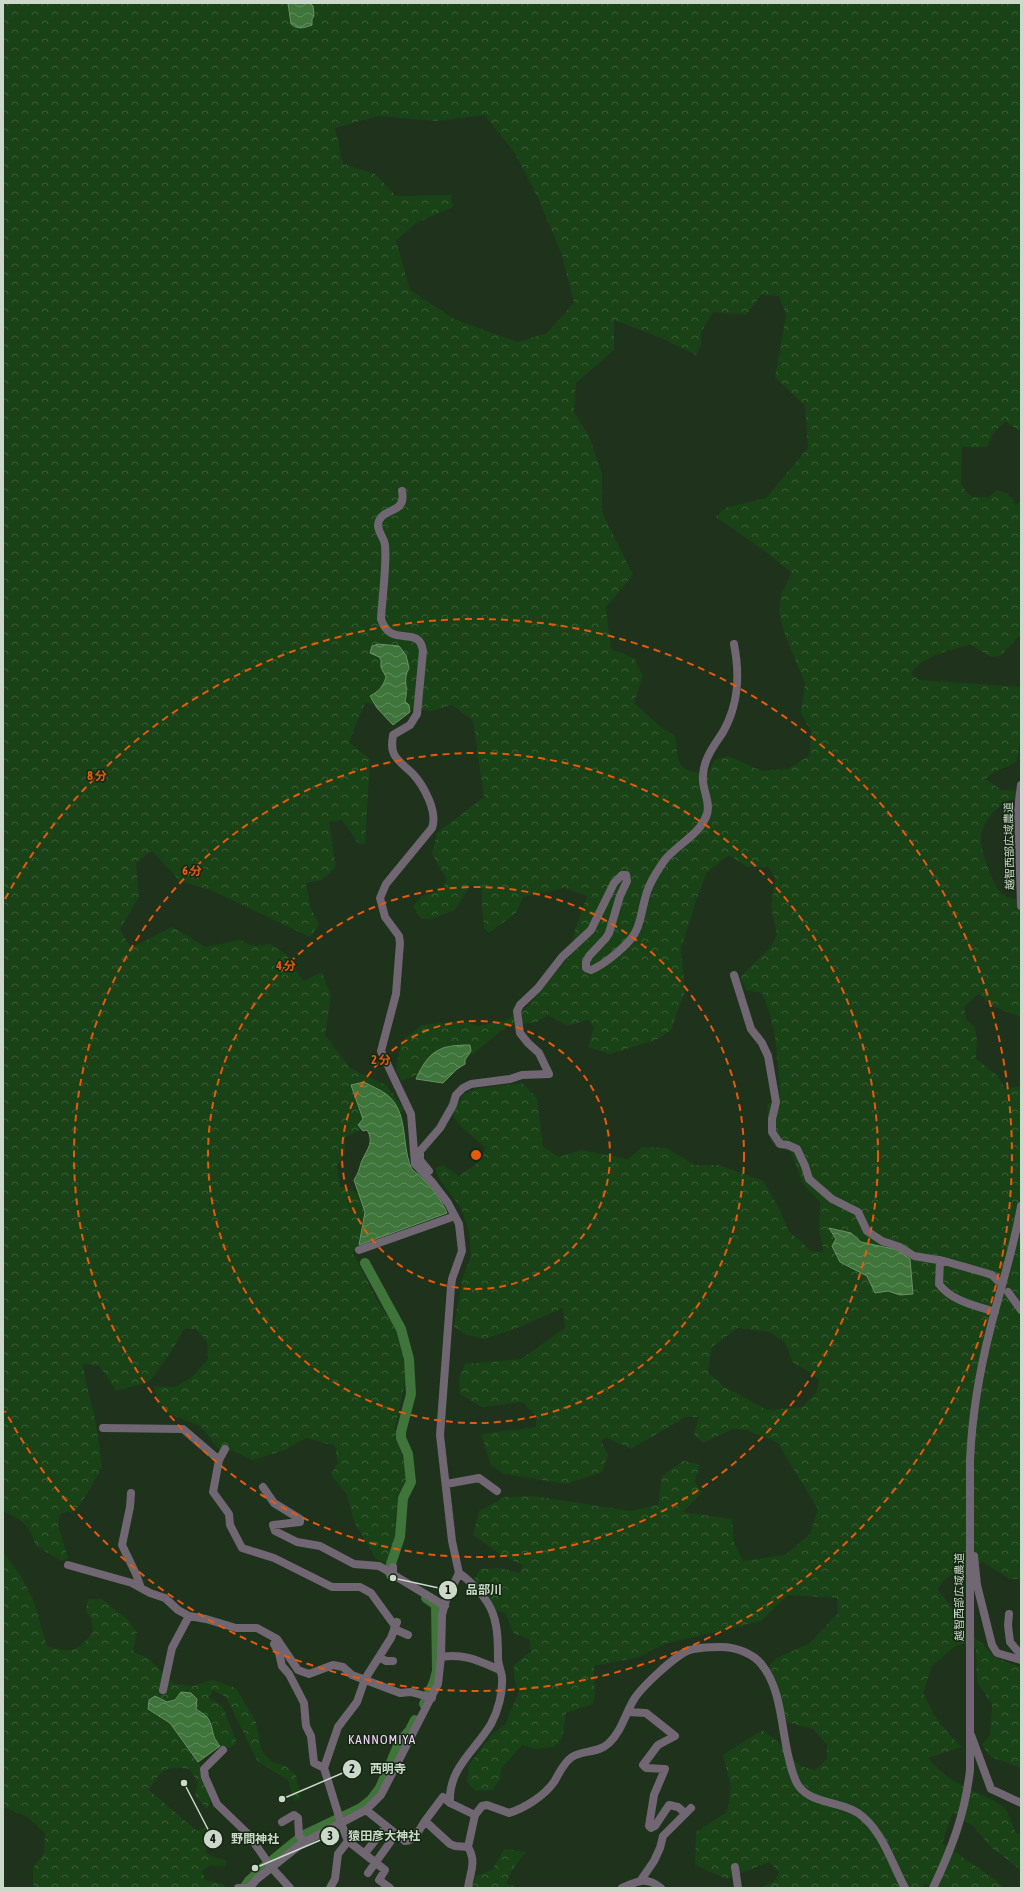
<svg xmlns="http://www.w3.org/2000/svg" width="1024" height="1891" viewBox="0 0 1024 1891" font-family="'Asap Condensed','Noto Sans JP',sans-serif">
<defs>
<pattern id="forest-crowns" width="20" height="18" patternUnits="userSpaceOnUse"><rect width="20" height="18" fill="#1a4217"/><path d="M2 6a3 3 0 1 1 6 0M12 15a3 3 0 1 1 6 0" fill="none" stroke="#3a5d37"/></pattern>
<pattern id="water-waves" width="16" height="10" patternUnits="userSpaceOnUse"><rect width="16" height="10" fill="#3f743a"/><path d="M0 5q4-4 8 0t8 0" fill="none" stroke="#628e5e"/></pattern>
</defs>
<rect width="100%" height="100%" fill="#1e321c"/>
<path fill="url(#forest-crowns)" fill-rule="evenodd" d="M3,3H1021V429L1018,430L1005,421L993,434L987,447H962L961,485L971,497H989L997,490L1008,494L1016,505L1021,500V634L1000,656L991,657L971,645C954,648 920,657 911,674L919,680L1021,687V737L1017,761C1005,770 995,768 986,779L1001,790L1021,791V800C1017,800 1012,799 1009,800C997,806 983,822 981,836C980,850 992,883 1001,893C1006,898 1015,900 1021,899V1017L992,1006L979,993L964,1007L966,1019L975,1027L977,1040L976,1059L997,1075L1005,1088L1021,1086V1579H1010L982,1562C966,1568 945,1574 938,1590L976,1639L982,1643L994,1657L1021,1667V1768L991,1757L982,1745L990,1735L992,1704L977,1682L976,1649L963,1643L954,1647L932,1666L923,1692C934,1717 942,1728 962,1747L928,1758C937,1768 947,1778 959,1784C973,1792 991,1797 1003,1807C1011,1814 1011,1826 1017,1834H1021V1870L992,1848L973,1826L953,1812L942,1843L997,1881L1003,1888H934L925,1883L923,1888H759L774,1882L779,1872L769,1862L726,1879L695,1865L696,1832L727,1812L731,1787L723,1755L762,1730L777,1741L800,1766L815,1770L827,1759V1745L813,1729L786,1722L779,1690L769,1666L775,1659L810,1643L838,1613L837,1598L788,1595L761,1621L664,1644L639,1657L594,1666L595,1694L593,1704L566,1713L562,1738L554,1747L536,1749L522,1745L501,1769L500,1780L492,1790L475,1791L467,1782L469,1765L493,1733L505,1725L519,1691L514,1679V1665L531,1651L529,1639L514,1634L505,1613L495,1610L474,1580L480,1569L499,1568L520,1573L523,1565L503,1556L473,1535L479,1511L505,1497L534,1496L630,1511L658,1505L662,1476L683,1461L700,1464L695,1482L702,1492L683,1512L732,1519L734,1542L743,1561L785,1555L810,1534L818,1509L777,1442L746,1430L733,1429L703,1443L694,1434L699,1417H686L631,1449L606,1437L601,1441L608,1455L602,1472L566,1484L504,1474L491,1465L481,1434L536,1427L537,1417L522,1402L482,1407L460,1394L459,1378L465,1364L521,1359L565,1328L563,1308L515,1329L484,1339L467,1335L454,1327L462,1280L471,1256L469,1231L461,1208L440,1180L435,1168L443,1165L459,1176L479,1162L486,1148L461,1127L452,1114L464,1094L475,1089L522,1083L537,1098L543,1147L559,1157L581,1150L628,1159L642,1147L667,1148L694,1165H719L763,1181L780,1210L788,1230L811,1251L824,1253L819,1229L820,1202L803,1184L791,1152L775,1146L770,1139L767,1105L780,1098C778,1061 777,1026 762,993L746,990L740,977L770,948L777,934L771,907L775,878L768,867H747L729,855L707,872L695,904L681,948L685,991L671,1030L656,1040L610,1054L588,1047L594,1028L589,1020L567,1026L548,1015L537,1022L507,1026L472,1055L452,1052L424,1072L401,1081L396,1068L401,1042L422,1025L462,1021L478,1026L506,1020L525,1009L570,956L575,930L587,896L564,888L523,897L516,913L489,933L484,928L481,887L471,885L455,910L431,919H421L413,906L422,896L442,890L447,880L432,854L437,833L484,797L473,721L452,705L432,711L365,703L349,742L370,759L365,844H359L342,820L329,822L336,867L322,880L306,883L310,906L319,925L310,937L213,891L180,881L152,851L136,863L139,897L120,929L131,948L172,927L206,947L240,940L252,946L270,944L287,955L303,981L322,972L331,996L325,1035L350,1068L386,1085L405,1110L345,1137V1153L337,1166L340,1186L365,1196L370,1213L363,1237L353,1253L377,1300L395,1326L402,1351L406,1379L395,1428L408,1479L398,1495L395,1520L396,1534L391,1553L392,1561L386,1563L376,1559L354,1521L347,1495L331,1474L338,1463L335,1446L306,1438L285,1450L252,1460L232,1450L223,1454L200,1426L163,1411L153,1386L175,1387L191,1378L208,1359L207,1342L196,1329H184L171,1352L149,1382L116,1391L99,1365L83,1364L86,1382L96,1423L102,1467L90,1489L76,1510L60,1514L58,1525L68,1558L62,1561L36,1546C29,1526 24,1520 4,1512ZM485,115L516,155L539,200L562,255L574,303L547,333L518,342L454,319L410,290L396,241L416,223L453,207L451,195L396,196L375,174L343,164L335,128L378,116L437,121ZM761,295L779,296L786,315L775,377L805,406L808,448L766,498L725,508L716,517L766,552L792,573L781,594L779,612L785,635L805,683L801,713L812,733L809,756L788,769L762,771L728,756L714,760L708,774C675,770 680,767 675,736L662,728L634,703L643,676L634,658L611,649L606,607L633,575L602,512V474L589,436L574,412L576,383L614,350V320L659,337L696,355L701,345V332L713,312L746,315ZM738,1328L769,1332L785,1342L793,1363L806,1370L819,1380L817,1392L802,1407L767,1410L725,1387L708,1373L712,1347Z
M3,1552L21,1576L34,1602L47,1646C71,1653 77,1653 93,1632L92,1620L86,1611L88,1599H102L128,1620L137,1633L133,1652L148,1658L174,1684L193,1686L212,1680L236,1688L256,1722L262,1752L272,1762L284,1765L296,1775L301,1799L294,1801L288,1780L258,1762L226,1697L213,1690L209,1697L223,1707L237,1743L229,1748L212,1746L194,1747L207,1788L210,1803L207,1809L195,1796L198,1782L189,1769C164,1766 162,1769 149,1790L197,1831L206,1827L213,1837L205,1852L213,1857L227,1861L225,1866L210,1865L202,1871L205,1880L223,1884L226,1888H33V1868L44,1853L45,1833L26,1816L3,1807Z
M504,1849L526,1852L512,1870L506,1884L521,1888H471L476,1876L492,1870Z"/>
<path fill="url(#water-waves)" stroke="#699265" d="M288,3H310L313,6L314,16L312,19V25C304,28 298,30 291,24Z
M378,644L399,646L406,655L409,668C402,681 409,687 405,701L409,705L410,712L393,725L377,708L370,696C379,691 383,687 386,677L381,667V660L379,657L370,653L372,646Z
M470,1045L471,1051L465,1060V1064L457,1069L443,1083L416,1079C429,1050 440,1045 470,1045Z
M364,1082C371,1086 379,1089 386,1094C409,1111 401,1144 411,1167C412,1171 419,1174 422,1178C432,1188 441,1199 447,1213L359,1245L365,1212L354,1180C358,1174 359,1170 361,1163C366,1150 375,1143 367,1130L363,1131L358,1125L363,1119L351,1085Z
M829,1228L851,1233L861,1242L898,1250L910,1259L913,1294L900,1295L888,1291L875,1293L867,1276L840,1262L832,1246L836,1239Z
M181,1692L191,1693L197,1699L196,1709C199,1711 204,1714 207,1717C215,1728 210,1736 220,1746L198,1762L170,1723L148,1709L149,1700L155,1696L167,1702L175,1700Z"/>
<g fill="none" stroke-linecap="round" stroke-linejoin="round">
<path stroke="#3f743a" stroke-width="10" d="M365,1263L401,1329L409,1359L411,1394L401,1432V1438L408,1454L411,1482L403,1498L400,1537L389,1570L391,1575
M424,1704L434,1682L437,1671L436,1605L426,1598
M244,1888L249,1881L264,1867L302,1836L361,1808L371,1800L380,1788L400,1741L410,1730L415,1720"/>
<path stroke="#706773" stroke-width="8" d="M1021,785L1018,809L1021,906
M734,975L751,1029L762,1043L768,1056L776,1102L772,1119V1132L780,1144L788,1145L797,1149L805,1166L809,1179L832,1199L858,1212L867,1231L882,1241L900,1247L914,1256L944,1261L986,1273L992,1275L998,1281
M429,1171L420,1160V1151L440,1128L453,1105L456,1095L463,1088L471,1084L510,1079L522,1075L549,1074L539,1053L528,1043L520,1033L517,1011L520,1005L538,988L562,957L591,930L614,883L622,875H626L627,881L620,896L609,933L606,938L589,956L586,962V968L591,970C604,965 630,944 636,931C641,921 642,909 645,899C648,885 656,873 664,861C676,845 701,834 707,814C711,801 701,788 703,775C704,758 714,746 723,732C739,704 740,675 734,644
M359,1250L455,1216
M940,1260L939,1284C951,1301 977,1306 995,1312
M1008,1292L1021,1310
M103,1428L183,1429L219,1460L213,1492L229,1514L230,1525L242,1548L274,1558L332,1587H360L371,1593L395,1626
M219,1460L225,1449
M446,1484L479,1478L497,1491
M263,1487L274,1503L300,1519V1522L273,1525L275,1531L297,1542L320,1546L354,1564L379,1566L393,1574
M131,1493L130,1507L122,1545L136,1574L141,1588
M974,1556L977,1585L992,1645L997,1653L1021,1660
M68,1565L132,1583L150,1593L165,1598L178,1610L189,1616L206,1619L236,1628H257L277,1639L298,1670L309,1674L333,1665L343,1667L352,1675L400,1693L411,1692L432,1698
M393,1567V1574L397,1577L445,1606
M459,1573C472,1582 488,1599 493,1614C498,1628 498,1645 498,1660C499,1666 501,1671 502,1677C503,1693 498,1711 491,1724C475,1751 448,1768 450,1803L475,1815
M1009,1614L1008,1625L1010,1642L1021,1655
M394,1629L408,1635
M274,1644L279,1653L282,1666L289,1674L304,1703L306,1726L311,1736L314,1763L324,1768
M379,1657L386,1661H393
M441,1657C465,1653 479,1661 500,1670
M163,1690L172,1648L189,1616
M628,1712L646,1713L675,1736L658,1745L643,1765L646,1768L665,1769L654,1795L649,1826L651,1828L655,1826L669,1805L678,1807L685,1813
M971,1735L991,1789L1021,1803
M223,1750L204,1769L205,1777L217,1804L248,1834L271,1867L290,1888
M366,1810L405,1841C415,1841 420,1828 425,1821L450,1844L455,1846L468,1847
M425,1821L443,1797L450,1803
M282,1822L294,1815L298,1818L299,1835L304,1842
M365,1853L386,1827
M735,1867L738,1888
M368,1873L396,1834
M641,1880L654,1861L660,1848L663,1836L691,1808
M238,1888H247
M249,1888L257,1879L301,1844L366,1810L381,1795L438,1684L441,1657L442,1615L446,1600L459,1573L452,1541L440,1435L451,1287L452,1279L462,1251L459,1224L448,1203L432,1182L415,1164L411,1114L381,1051L396,994L400,943L399,936L385,917L380,898L386,884L432,828C438,812 424,786 413,774C407,768 397,761 394,754C391,748 392,742 393,735L410,725L417,714L423,651C419,623 391,650 381,619C382,598 387,566 385,545C384,538 378,532 378,525C380,506 407,516 402,491
M330,1888L335,1879L338,1854L348,1841
M390,1888L379,1880L385,1870L348,1841L341,1823L324,1768L338,1727L357,1702L365,1679L391,1638L397,1622
M468,1888C470,1872 477,1862 468,1847L475,1815L482,1806L487,1805L509,1813C525,1808 544,1796 554,1782C559,1774 563,1763 572,1757C583,1750 599,1753 609,1743C621,1732 625,1715 633,1701C640,1688 674,1657 687,1651C697,1647 710,1647 721,1647C735,1647 753,1653 762,1665C782,1690 781,1729 789,1759C791,1767 793,1777 798,1785C810,1804 841,1801 858,1813C882,1829 892,1864 905,1888
M622,1888C638,1881 646,1876 661,1888
M933,1888C952,1848 965,1814 970,1770V1460C972,1416 979,1373 990,1330C1000,1289 1014,1248 1021,1206"/>
</g>
<g fill="none" stroke="#e8590c" stroke-width="2" stroke-dasharray="7 5">
<circle cx="476" cy="1155" r="134"/>
<circle cx="476" cy="1155" r="268"/>
<circle cx="476" cy="1155" r="402"/>
<path d="M5 899A536 536 0 1 1 5 1411"/>
</g>
<g text-anchor="middle" stroke-width="3" stroke-linejoin="round" paint-order="stroke">
<g font-size="11" fill="#ccd9ca" stroke="#142812">
<text transform="translate(1009 846) rotate(-91)" y="4">越智西部広域農道</text>
<text transform="translate(959 1597) rotate(-90)" y="4">越智西部広域農道</text>
</g>
<g font-size="13" letter-spacing="1" fill="#f1d3f9" stroke="#142812">
<text x="382" y="1744">KANNOMIYA</text>
</g>
</g>
<circle cx="476" cy="1155" r="6" fill="#e8590c" stroke="#142812" stroke-width="2"/>
<g font-size="12" text-anchor="middle" font-weight="bold" fill="#e8590c" stroke="#142812" stroke-width="3" stroke-linejoin="round" paint-order="stroke">
<text x="97" y="780">8 分</text>
<text x="192" y="875">6 分</text>
<text x="286" y="970">4 分</text>
<text x="381" y="1064">2 分</text>
</g>
<path fill="none" stroke="#ccd9ca" stroke-width="1.5" d="M393 1578L448 1590M282 1799L352 1769M255 1868L330 1836M184 1783L213 1839"/>
<g fill="#ccd9ca" stroke="#142812" stroke-width="1.5">
<circle cx="393" cy="1578" r="4"/>
<circle cx="282" cy="1799" r="4"/>
<circle cx="255" cy="1868" r="4"/>
<circle cx="184" cy="1783" r="4"/>
<circle cx="448" cy="1590" r="10"/>
<circle cx="352" cy="1769" r="10"/>
<circle cx="330" cy="1836" r="10"/>
<circle cx="213" cy="1839" r="10"/>
</g>
<g font-size="12" text-anchor="middle" font-weight="bold" fill="#111">
<text x="448" y="1594">1</text>
<text x="352" y="1773">2</text>
<text x="330" y="1840">3</text>
<text x="213" y="1843">4</text>
</g>
<g font-size="12" text-anchor="middle" font-weight="bold" fill="#ccd9ca" stroke="#142812" stroke-width="3" stroke-linejoin="round" paint-order="stroke">
<text x="484" y="1594">品部川</text>
<text x="388" y="1773">西明寺</text>
<text x="384" y="1840">猿田彦大神社</text>
<text x="255" y="1843">野間神社</text>
</g>
<rect width="1024" height="1891" fill="none" stroke="#ccd9ca" stroke-width="8"/>
</svg>
